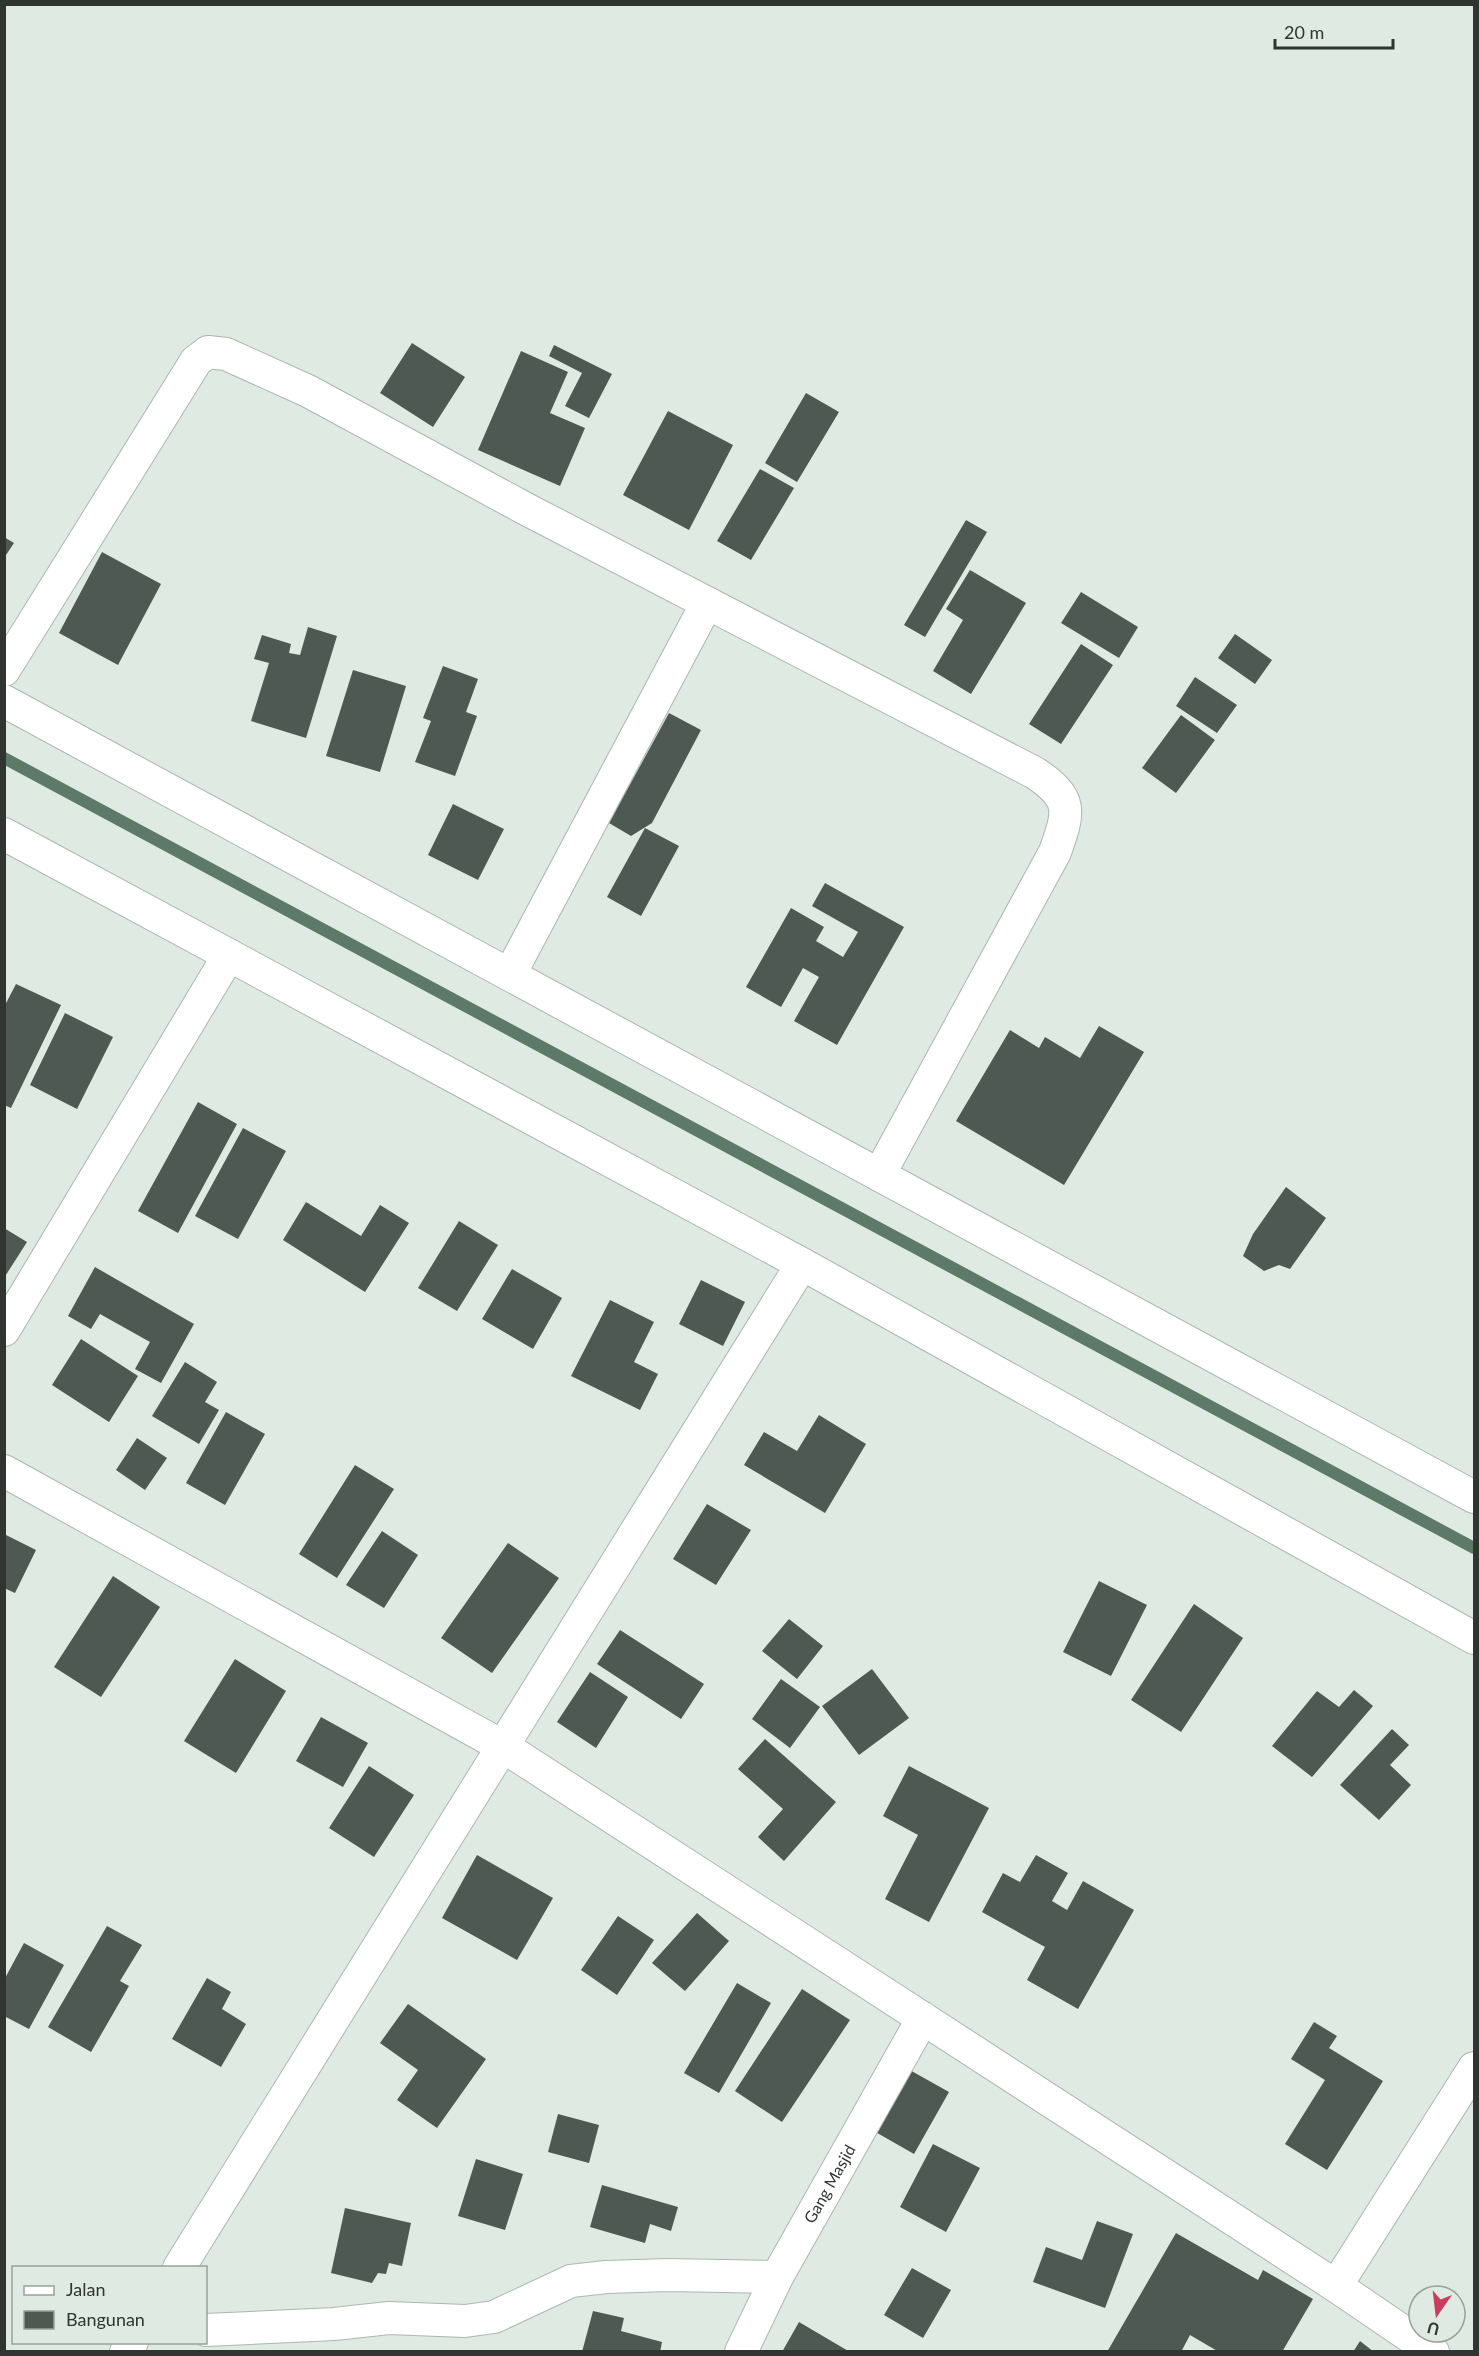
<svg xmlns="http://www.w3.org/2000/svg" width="1479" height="2356" viewBox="0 0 1479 2356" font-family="Lato,sans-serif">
<rect width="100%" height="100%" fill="#deeae2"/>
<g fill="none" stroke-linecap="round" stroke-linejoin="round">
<path stroke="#5d7a69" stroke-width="12" d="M4,758L1474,1548"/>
</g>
<path fill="#4f5953" d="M412,343L465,377L433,427L380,393Z
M554,345L612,374L589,418L565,406L582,373L549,356Z
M521,351L568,372L550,413L585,428L560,486L478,450Z
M806,393L839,412L797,482L765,463Z
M668,411L733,445L689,530L623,495Z
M760,469L794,488L751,560L717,541Z
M966,520L987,532L925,637L904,625Z
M4,537L14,543L4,558Z
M102,552L161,584L118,665L59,633Z
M970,570L1026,603L971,694L933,671L963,620L946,609Z
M1081,592L1138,627L1119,658L1061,623Z
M308,627L337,636L306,738L251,721L269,663L254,659L262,635L291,644L289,653L300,655Z
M1235,634L1272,660L1255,684L1218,658Z
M1081,644L1113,665L1061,744L1029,724Z
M443,666L478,679L466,712L477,716L455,776L415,762L431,721L423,718Z
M353,670L406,686L380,772L326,756Z
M1195,677L1237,705L1217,733L1176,706Z
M669,713L701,730L652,823L631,836L609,823Z
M1181,715L1215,740L1176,793L1142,768Z
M453,804L504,829L478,880L428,855Z
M645,828L679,846L641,916L607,897Z
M825,883L904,927L837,1045L794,1021L819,977L803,968L781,1007L746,987L791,908L824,927L816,941L843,957L858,932L812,906Z
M16,984L61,1005L11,1108L4,1105V1007Z
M65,1013L113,1037L77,1109L30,1085Z
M1099,1026L1144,1052L1064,1185L956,1121L1010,1030L1039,1048L1045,1037L1080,1058Z
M198,1102L237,1124L178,1233L138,1211Z
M243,1128L286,1151L238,1239L195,1216Z
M1286,1187L1326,1218L1290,1269L1279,1265L1264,1271L1243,1256L1253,1234Z
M306,1202L361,1236L380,1205L409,1223L365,1292L283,1240Z
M459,1221L498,1245L457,1311L418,1288Z
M4,1228L27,1242L4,1278Z
M95,1267L194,1324L161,1383L135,1369L150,1342L100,1314L91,1329L68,1316Z
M512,1269L562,1298L533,1349L482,1319Z
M701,1280L745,1302L723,1346L679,1324Z
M610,1300L654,1322L634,1362L658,1374L640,1410L571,1376Z
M81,1339L138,1376L109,1422L52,1385Z
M185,1362L217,1382L205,1402L219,1410L199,1444L152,1416Z
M226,1412L265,1434L225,1505L186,1483Z
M819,1415L866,1444L825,1513L744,1465L764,1432L797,1451Z
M137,1438L167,1458L145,1490L116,1470Z
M355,1465L394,1489L337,1578L299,1554Z
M707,1504L751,1530L716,1585L673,1559Z
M382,1531L418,1555L384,1608L346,1585Z
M4,1534L36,1550L15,1593L4,1588Z
M508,1543L559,1578L492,1673L441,1638Z
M113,1576L160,1607L101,1697L54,1667Z
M1099,1581L1147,1605L1111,1676L1063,1652Z
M1194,1604L1243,1638L1181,1732L1131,1700Z
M789,1619L823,1646L797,1679L762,1651Z
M620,1630L704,1684L681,1719L597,1664Z
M235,1659L286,1691L236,1773L184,1741Z
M872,1669L909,1718L859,1755L822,1706Z
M590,1672L628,1697L596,1748L557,1722Z
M781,1679L820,1707L790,1748L752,1719Z
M1354,1690L1373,1706L1312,1777L1272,1746L1317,1691L1339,1707Z
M321,1717L368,1743L343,1787L296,1761Z
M1392,1729L1409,1745L1390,1765L1411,1785L1379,1820L1340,1785Z
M765,1739L836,1802L784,1861L758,1837L783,1809L738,1769Z
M369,1766L414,1795L374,1857L329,1828Z
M909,1766L989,1808L929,1922L885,1899L918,1835L883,1816Z
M477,1855L553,1898L517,1960L442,1918Z
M1036,1855L1068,1873L1052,1901L1067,1910L1083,1881L1134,1910L1078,2009L1027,1980L1045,1947L982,1912L1003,1873L1020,1882Z
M697,1913L729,1941L685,1991L652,1963Z
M618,1916L654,1940L617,1995L581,1970Z
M107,1926L142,1945L120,1981L129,1986L91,2052L48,2027Z
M24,1943L64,1965L29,2029L4,2016V1980Z
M207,1978L231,1992L222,2009L246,2024L221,2067L172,2039Z
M737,1983L771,2003L719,2093L684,2073Z
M802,1989L850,2020L782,2122L735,2091Z
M408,2004L486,2059L437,2128L397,2100L418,2070L380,2043Z
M1314,2022L1337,2036L1329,2048L1383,2081L1327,2170L1285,2144L1325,2080L1291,2059Z
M908,2069L949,2092L914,2154L872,2130Z
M558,2114L599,2125L589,2163L548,2152Z
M933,2144L980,2168L946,2232L900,2207Z
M476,2159L523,2174L505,2230L458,2216Z
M602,2185L678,2207L671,2231L650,2224L645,2243L590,2227Z
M345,2208L411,2223L402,2266L389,2263L386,2274L378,2273L372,2283L331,2273Z
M1097,2221L1133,2234L1105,2308L1033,2282L1046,2247L1082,2260Z
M1176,2233L1258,2280L1263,2270L1313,2299L1282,2352H1219L1190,2335L1181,2352H1107Z
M912,2268L951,2290L923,2338L884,2315Z
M593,2311L624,2318L621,2331L662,2342L660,2352H582Z
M799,2322L850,2352H782Z
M1360,2341L1374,2352H1353Z"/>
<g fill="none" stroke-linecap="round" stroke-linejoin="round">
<defs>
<g id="street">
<path d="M4,670L196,361L208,352L226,354L308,391L526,509L1035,773C1074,799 1069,812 1055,852L879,1175"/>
<path d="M4,701L1474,1497"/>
<path d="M4,834L802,1264L1474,1638"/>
<path d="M510,974L707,603"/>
<path d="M4,1330L229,955"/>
<path d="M4,1471L504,1747L1336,2286L1433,2352"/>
<path d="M179,2268L802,1264"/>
<path d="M1336,2286L1474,2068"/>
<path d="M206,2330L334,2324L389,2318L465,2321L494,2317L571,2281L606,2277L668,2275L777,2277"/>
<path d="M126,2352L132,2342"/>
<path id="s1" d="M741,2352L777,2277L923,2018"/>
</g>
</defs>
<use href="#street" stroke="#abb7af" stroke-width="34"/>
<use href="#street" stroke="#fff" stroke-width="32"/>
</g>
<g text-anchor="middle" stroke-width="6" stroke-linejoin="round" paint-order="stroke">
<g font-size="16" fill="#303532" stroke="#deeae2">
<text dy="6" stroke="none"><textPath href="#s1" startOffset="190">Gang Masjid</textPath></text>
</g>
</g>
<rect width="1479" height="2356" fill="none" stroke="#303532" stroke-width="12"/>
<rect x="12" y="2266" width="195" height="78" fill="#deeae2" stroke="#98a29c" stroke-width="1.5"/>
<rect x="24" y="2286" width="30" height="9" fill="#ffffff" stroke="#98a29c" stroke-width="1.5"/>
<text x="66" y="2296" font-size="18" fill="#303532">Jalan</text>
<rect x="24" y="2311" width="30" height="18" fill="#4f5953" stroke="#98a29c" stroke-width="1.5"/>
<text x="66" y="2326" font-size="18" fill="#303532">Bangunan</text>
<g transform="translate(1437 2314) rotate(194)"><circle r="28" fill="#deeae2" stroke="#98a29c" stroke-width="1.5"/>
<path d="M0-4.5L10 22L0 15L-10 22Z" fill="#cb3c63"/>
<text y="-9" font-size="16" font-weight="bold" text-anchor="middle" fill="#303532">U</text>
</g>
<path d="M1275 39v9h118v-9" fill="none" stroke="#303532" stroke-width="3"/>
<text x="1284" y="39" font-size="18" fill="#303532" stroke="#deeae2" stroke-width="4.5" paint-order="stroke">20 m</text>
</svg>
